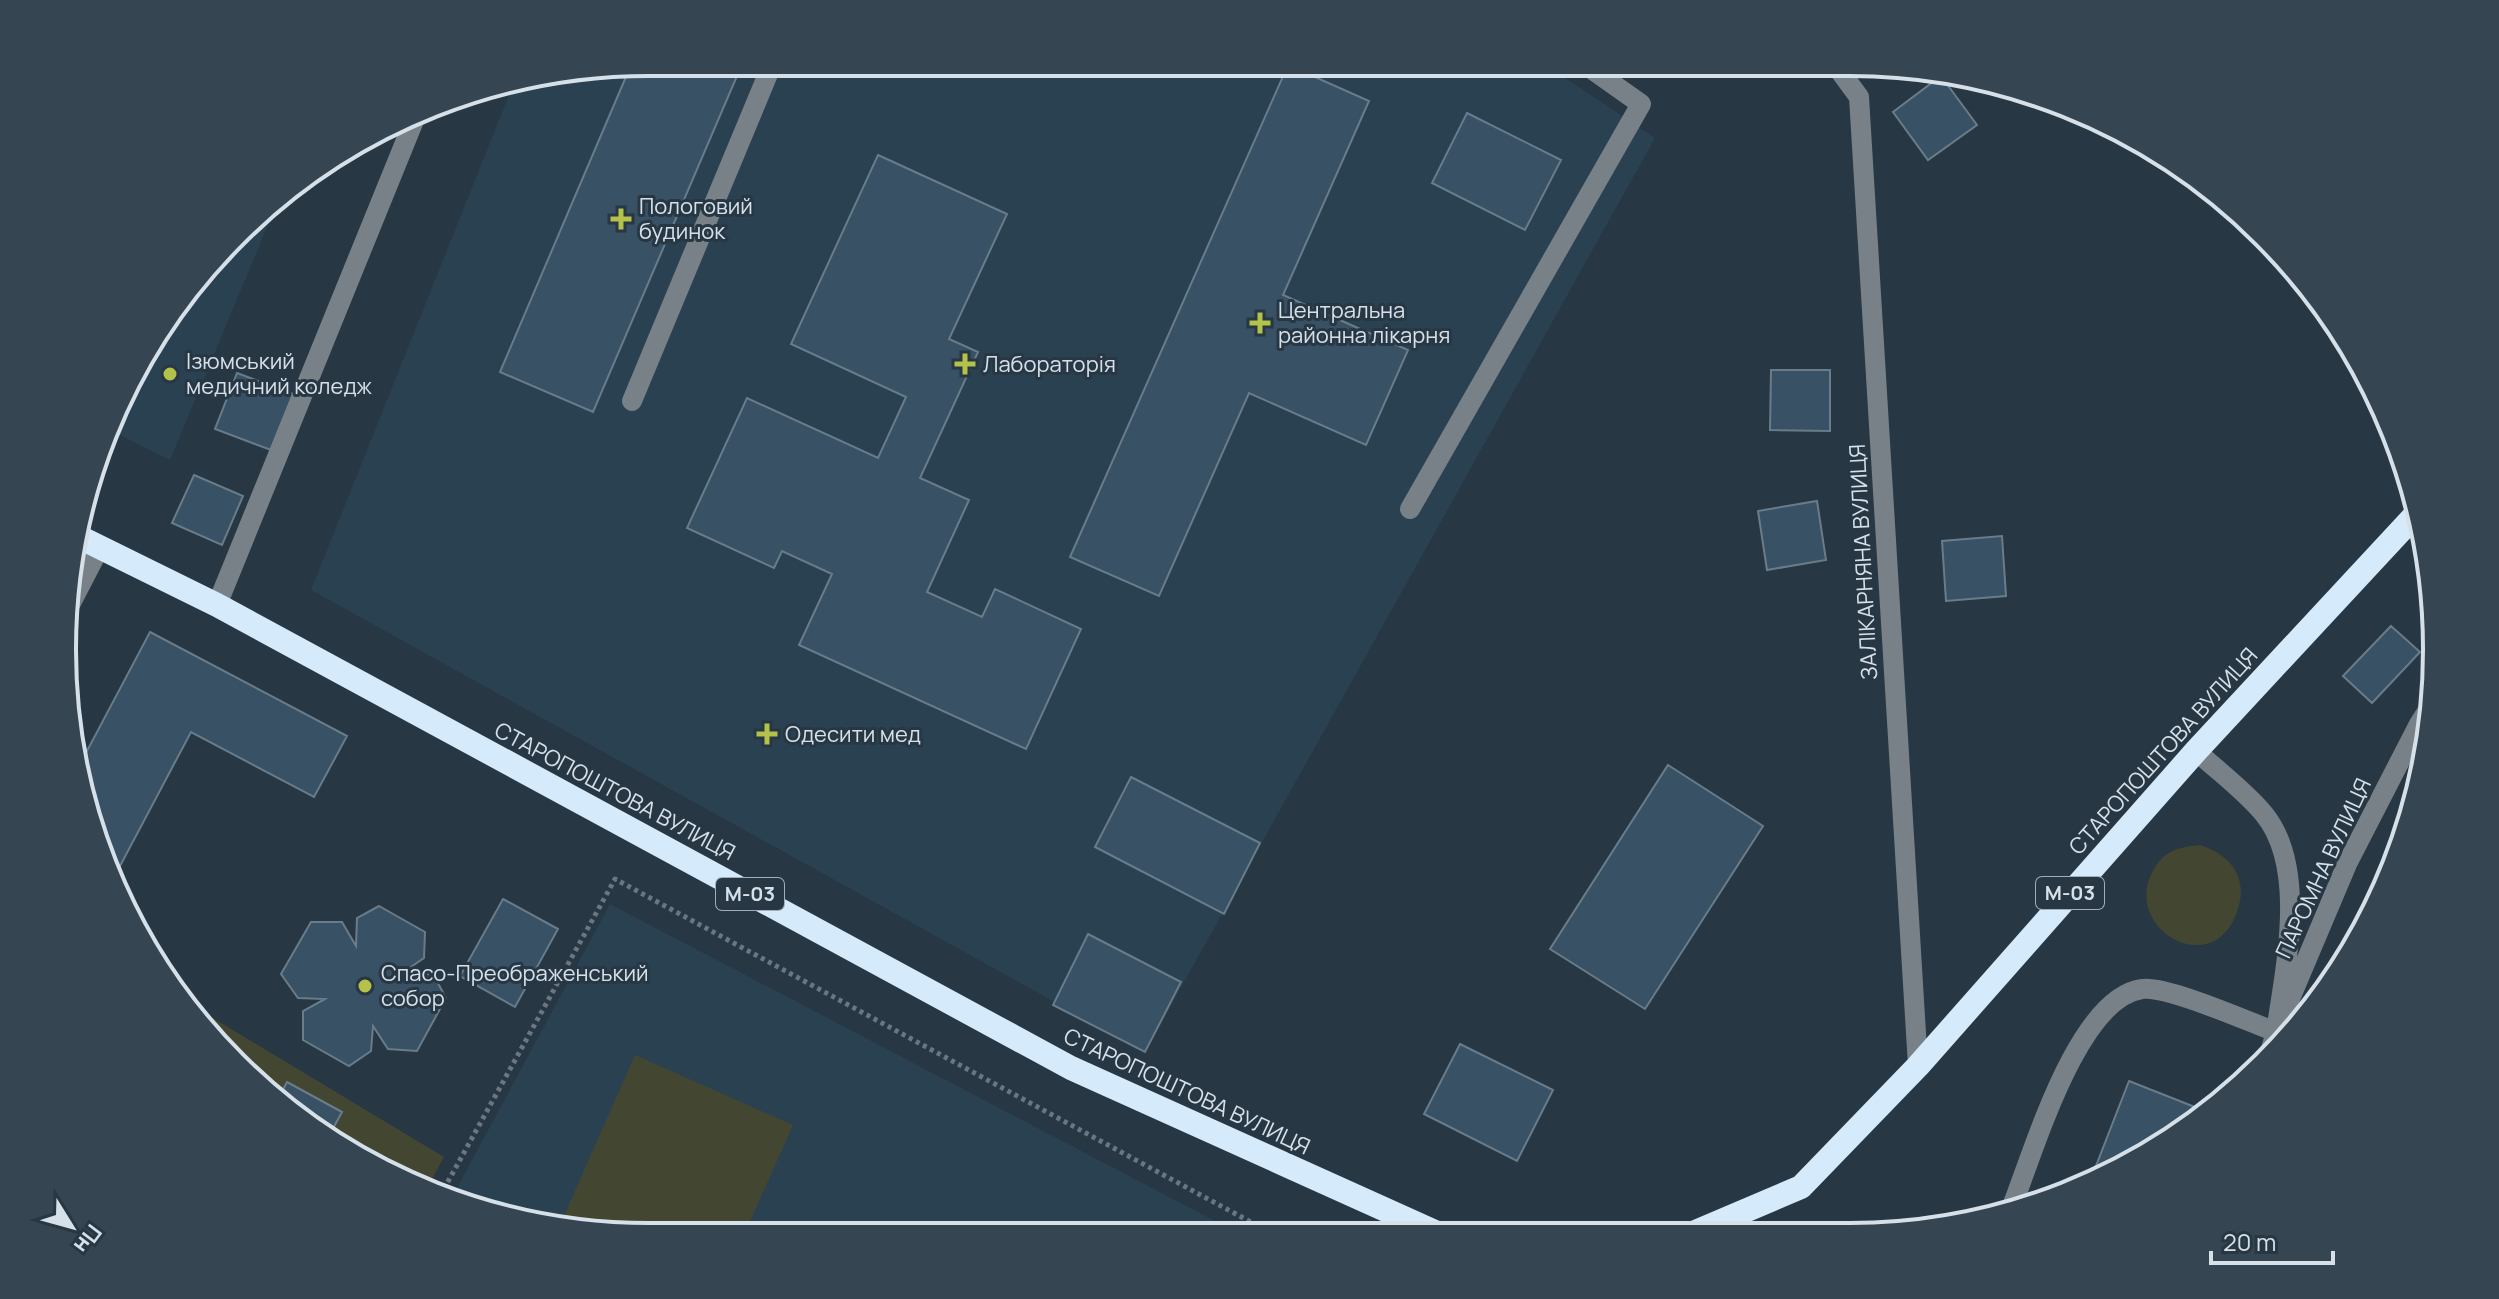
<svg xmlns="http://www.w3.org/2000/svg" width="2499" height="1299" viewBox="0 0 2499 1299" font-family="Manrope,sans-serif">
<rect width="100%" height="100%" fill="#273744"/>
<path fill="#2a4152" d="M650,62L1543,63L1655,138L1145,1052L311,590L513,85Z
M280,196L170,460L106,428L161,323Z
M610,904L1240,1234L612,1236L498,1217L451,1199Z"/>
<path fill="#434731" d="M2200,845C2237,857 2251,885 2233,921C2205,977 2121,925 2154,869C2165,850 2179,847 2200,845Z
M191,1005L444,1157L426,1190L390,1177L234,1065Z
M635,1055L793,1125L744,1235L612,1236L559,1227Z"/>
<path fill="#385164" stroke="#697c8a" stroke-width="2" d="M650,62H743L593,412L500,372L631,65Z
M1288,65L1369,101L1283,295L1408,350L1366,445L1249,393L1159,596L1070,557Z
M1941,76L1977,125L1928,160L1893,112Z
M1467,113L1561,160L1525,230L1432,183Z
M878,155L1007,214L949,339L978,352L920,478L969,500L927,592L982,617L995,589L1081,629L1026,749L799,645L832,574L782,551L774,568L687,528L747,398L878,458L906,397L791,344Z
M1771,370H1830V431L1770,430Z
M237,373L293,394L271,450L215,429Z
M194,475L243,496L222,545L172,523Z
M1817,501L1826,560L1767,570L1758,511Z
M2002,536L2006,596L1946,601L1942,541Z
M2391,626L2420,652L2372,703L2343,676Z
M150,632L347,736L314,797L191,732L119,868L109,863L79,766Z
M1668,765L1763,826L1645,1009L1550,949Z
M1131,777L1260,843L1224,914L1095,847Z
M503,899L558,929L515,1007L460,976Z
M379,906L425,932L424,958L402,973L433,974L446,998L417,1051L388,1049L373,1026L371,1051L349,1066L303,1040V1011L325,999L298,998L281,974L311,922H342L356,946L357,918Z
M1088,934L1181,982L1145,1052L1053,1005Z
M1460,1044L1553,1090L1517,1161L1424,1114Z
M2129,1081L2210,1113L2089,1184Z
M287,1082L342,1112L330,1134L279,1097Z"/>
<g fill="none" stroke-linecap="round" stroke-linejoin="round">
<path stroke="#6a7783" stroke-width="5" stroke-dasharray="4 4" stroke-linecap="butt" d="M440,1196L615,879L1273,1234"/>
<path stroke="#788187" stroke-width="20" d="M1834,63L1859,97L1918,1066
M632,401L773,62
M1410,509L1641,104L1583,63
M71,603L99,549
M217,605L415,118
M2268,1059L2276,1032L2347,864L2419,724L2433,702
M2011,1209C2033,1154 2077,998 2142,989C2166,985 2249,1022 2276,1032C2285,969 2308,868 2264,814C2245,791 2218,771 2196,751"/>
<path stroke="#d5eafa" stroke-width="24" d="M73,534L217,605L1071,1068L1437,1233
M1693,1233L1801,1187L1918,1066L2196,751L2418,512"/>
</g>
<g fill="#b4c24a" stroke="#273744" stroke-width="3">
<path d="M617 207h8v8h8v8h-8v8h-8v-8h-8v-8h8z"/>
<path d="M1256 311h8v8h8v8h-8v8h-8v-8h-8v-8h8z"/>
<path d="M961 352h8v8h8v8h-8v8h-8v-8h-8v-8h8z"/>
<circle cx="170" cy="374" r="8"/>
<path d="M763 722h8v8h8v8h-8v8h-8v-8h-8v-8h8z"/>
<circle cx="365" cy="986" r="8"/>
</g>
<g text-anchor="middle" stroke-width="6" stroke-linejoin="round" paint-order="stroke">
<g fill="#273744" stroke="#a2adb8" stroke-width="2">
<rect x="2036" y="877" width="68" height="32" rx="6"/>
<rect x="716" y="878" width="68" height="32" rx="6"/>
</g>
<g font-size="20" font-weight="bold" fill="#d6e0e9">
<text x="2070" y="900">М-03</text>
<text x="750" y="901">М-03</text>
</g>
<g font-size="22" fill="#d6e0e9" stroke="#273744" text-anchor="start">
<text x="639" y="214">Пологовий<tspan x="639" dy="25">будинок</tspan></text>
<text x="1278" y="318">Центральна<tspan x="1278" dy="25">районна лікарня</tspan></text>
<text x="186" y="369">Ізюмський<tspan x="186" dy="25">медичний коледж</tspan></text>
<text x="983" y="372">Лабораторія</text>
<text x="785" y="742">Одесити мед</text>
<text x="381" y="981">Спасо-Преображенський<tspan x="381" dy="25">собор</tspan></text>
</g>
<g font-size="22" fill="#d6e0e9" stroke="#273744">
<text transform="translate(1863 562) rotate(-93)" y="8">ЗАЛІКАРНЯНА ВУЛИЦЯ</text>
<text transform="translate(2163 751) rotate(-48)" y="8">СТАРОПОШТОВА ВУЛИЦЯ</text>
<text transform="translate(615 791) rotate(28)" y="8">СТАРОПОШТОВА ВУЛИЦЯ</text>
<text transform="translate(2323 868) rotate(-65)" y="8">ПАРОМНА ВУЛИЦЯ</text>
<text transform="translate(1187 1091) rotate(25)" y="8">СТАРОПОШТОВА ВУЛИЦЯ</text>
</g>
</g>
<path d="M0 0H2499V1299H0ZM649 76H1850A573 573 0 0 1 2423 649V650A573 573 0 0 1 1850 1223H649A573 573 0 0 1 76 650V649A573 573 0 0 1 649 76Z" fill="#354551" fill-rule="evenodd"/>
<path fill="none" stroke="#d6e0e9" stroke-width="4" d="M649 76H1850A573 573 0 0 1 2423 649V650A573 573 0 0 1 1850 1223H649A573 573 0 0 1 76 650V649A573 573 0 0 1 649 76Z"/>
<g transform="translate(72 1227) rotate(127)" stroke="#273744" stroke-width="6" paint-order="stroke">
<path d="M0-6L14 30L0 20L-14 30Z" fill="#d6e0e9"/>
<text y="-12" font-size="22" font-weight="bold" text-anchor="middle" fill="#d6e0e9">Пн</text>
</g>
<path d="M2211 1251v12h122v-12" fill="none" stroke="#d6e0e9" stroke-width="4"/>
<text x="2223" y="1251" font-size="24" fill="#d6e0e9" stroke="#273744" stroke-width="6" paint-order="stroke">20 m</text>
</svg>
